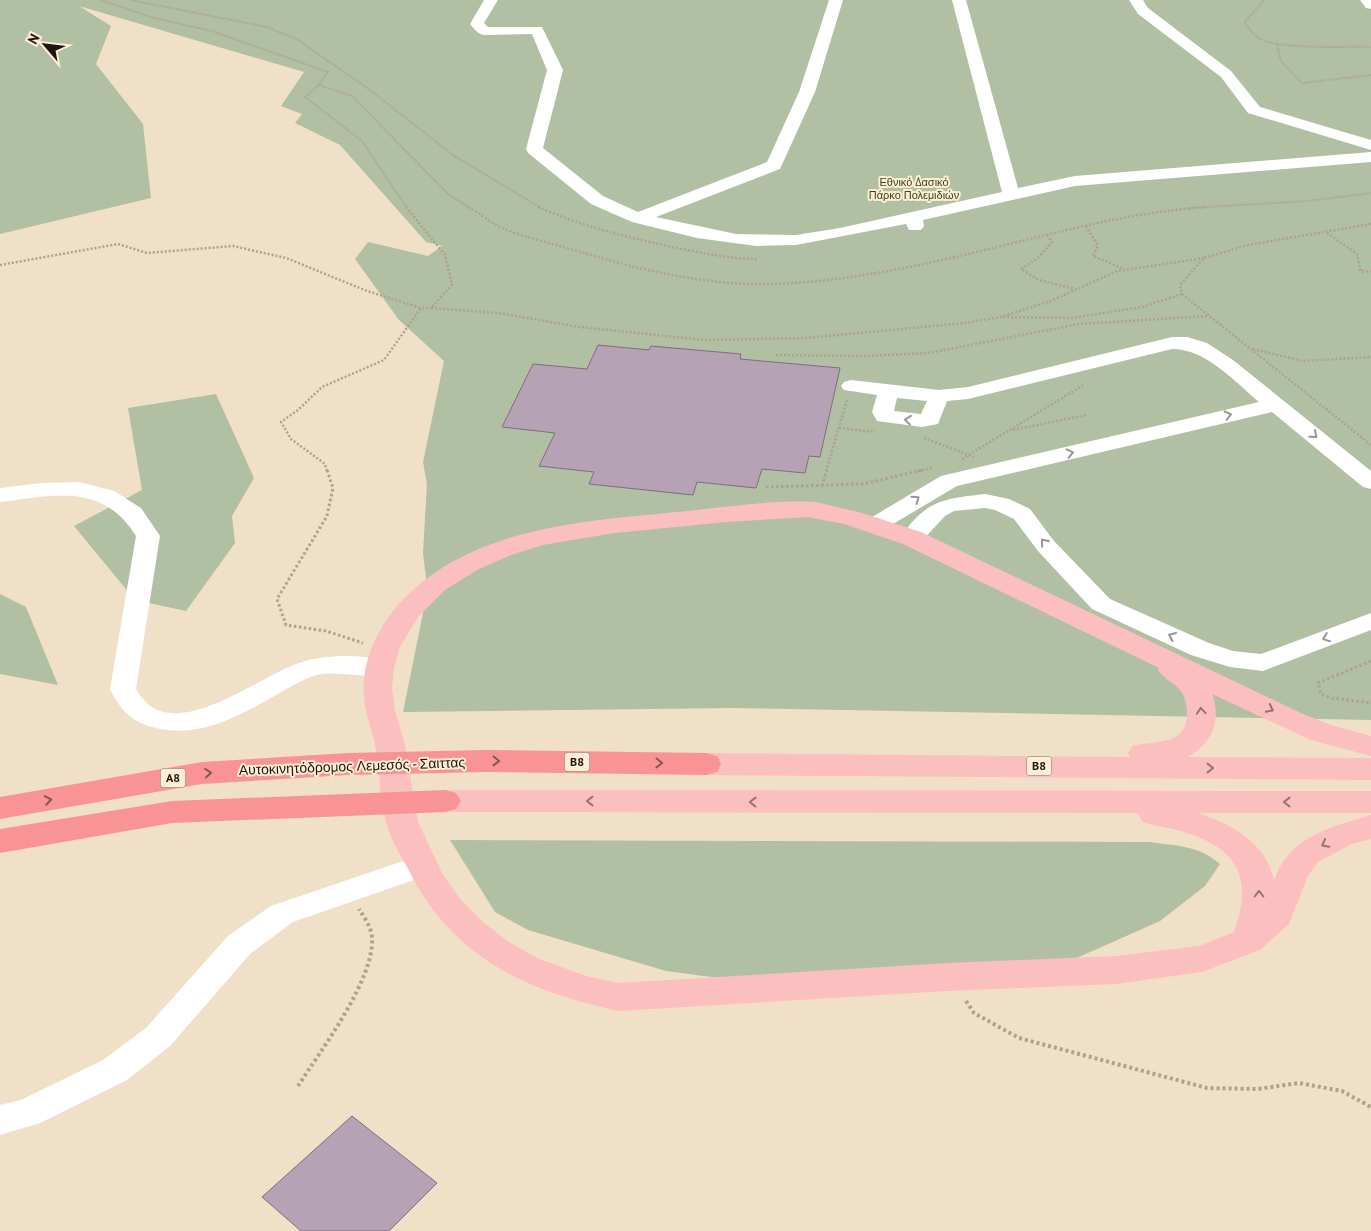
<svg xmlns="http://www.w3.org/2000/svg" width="1371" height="1231" viewBox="0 0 1371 1231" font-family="'PT Sans',sans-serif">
<rect width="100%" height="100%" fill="#f1e0c8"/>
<path fill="#b1bfa3" d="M0,0H1371V720L732,708L403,712L423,613L426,577L423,553L427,484L423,462L444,361L399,320L355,259L368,242L428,256L442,246L426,242L340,145L295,123L302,114L281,106L304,72L79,6L111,26L96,64L143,124L151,198L0,234Z
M216,394L254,478L232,516L235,543L186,611L135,600L74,526L142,490L128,408Z
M0,594L26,607L58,685L0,674Z
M450,840L1149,842C1177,846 1198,845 1220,864L1205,886L1160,921L1061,965L726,979L666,971L528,930L495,912Z"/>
<path fill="#b6a2b5" stroke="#806d80" d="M598,345L649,350L651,346L741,354L740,359L840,368L820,457L809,456L805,473L762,469L756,488L697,482L693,495L589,484L594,472L539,466L555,433L502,427L533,364L587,369Z
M352,1116L437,1183L389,1231H301L262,1197Z"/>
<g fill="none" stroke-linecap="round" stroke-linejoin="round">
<path stroke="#aea18e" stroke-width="2" stroke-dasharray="1 1" stroke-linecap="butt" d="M101,0L154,18L212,31L328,72L319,85L352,96L449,195L470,208
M131,0L267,27L298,40L370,90L453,155L541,208
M1264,0L1245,22C1248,29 1254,35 1261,39C1282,50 1345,46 1371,47
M1277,44L1281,61L1302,83L1371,75
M319,85L305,97L362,141L407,208
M1190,208L1307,201L1371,193"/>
<path stroke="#aea18e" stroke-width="2.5" stroke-dasharray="2 2" stroke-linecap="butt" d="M406,207L445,255L452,285L431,308L498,313L580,327L705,340L806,338L965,323L1000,317L1051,301L1117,271L1204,258
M468,207C479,213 489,221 500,227C525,238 561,246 588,254C634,268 682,279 730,283C798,288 872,275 938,261C1028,241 1115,213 1207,207
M538,207C584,227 633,239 682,249C708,254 732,259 758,259
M1371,224L1248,245L1204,258L1180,285L1182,294L1371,445
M1086,226L1098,246L1093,256L1124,269
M1327,233L1357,254L1361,272L1371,271
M1047,235L1052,242L1038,258L1021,269L1039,280L1075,289
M0,265L118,244L147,253L233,246L286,258L367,291L421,308H431
M1003,317L1072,318L1142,307L1182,294
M1253,349L1302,361L1371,357
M776,355L864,356L929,353L1079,324L1208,316
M839,428L875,432
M1013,430L1086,415
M924,438L974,457
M962,459L1085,384
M327,471L325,464L291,439L281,422L298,410L322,387L384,360L421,308
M826,471L847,400
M918,471L932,468"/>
<path stroke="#aea18e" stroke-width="3" stroke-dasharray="2.5 2.5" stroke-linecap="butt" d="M327,470L333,488L327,516L277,599L286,625L326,631L363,643
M822,486L827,470
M766,487L863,484L923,470
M1371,661L1318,683L1321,694L1332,698L1371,703"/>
<path stroke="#aea18e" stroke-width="4" stroke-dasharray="3 3" stroke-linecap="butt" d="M966,1001L974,1013L1019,1038L1207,1088L1258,1089L1299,1083L1342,1091L1371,1107
M298,1086C321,1050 375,979 372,937C371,927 364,917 359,909"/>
<path fill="#fff" fill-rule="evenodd" d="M484,0H498L484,23L488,27H542L563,70L543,148L603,196L638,212L767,162L799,92L829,0H843L815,92L780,169L656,217L736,234L796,235L840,228L1002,192L952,0H966L1018,188L1075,176L1371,152V162L1075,186L923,220L924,226L921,230H909L906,224L796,245L756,246L697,238L632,222L591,204L528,153L526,149L547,70L532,34L484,35C478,34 474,29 470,24Z
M1129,0H1143L1148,8L1231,71L1260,107L1371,140V150L1248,113L1221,77L1138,14Z
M1360,0H1371V9L1366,8Z
M1172,337H1187L1207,343L1233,360L1371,471V489L1363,487L1272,412L957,486L883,530L875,532L867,530L863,525L867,520L941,476L1259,402C1234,381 1206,349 1172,349L968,399L947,401L938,424L922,427L877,421L872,412L877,395L844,390L841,386L844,382L851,380L939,390L968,387ZM897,398L927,401L921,414L894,411Z
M79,482L114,491L141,508L160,536L136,689C169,751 256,677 299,663C326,654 361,654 389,662L393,668L389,674C366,680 341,670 317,675C303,679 288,688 276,695C241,715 202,737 161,729C134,724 122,713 110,689L136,536C102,482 55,495 0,502V488L42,483Z
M985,494L1009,499L1030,509L1054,541L1110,599L1209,643L1233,651L1261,654L1371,613V630L1263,671L1230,667L1191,655L1092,609L1038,551L1014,519L995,510L985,508L954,511L945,516L920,543L912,545L904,543L900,538C926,500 942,499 985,494Z
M421,855L431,858L436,866L431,874L293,922L250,954L170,1046L127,1080L40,1123L0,1135V1105L21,1100L103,1060L146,1028L228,936L271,906Z"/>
<path fill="#fbbfc0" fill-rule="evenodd" d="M816,502L862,513L921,532L1301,713L1331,725L1371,736V756L1311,740L1212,694C1222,719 1212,745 1187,757L1371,758V780L706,775L695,772L691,764L695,756L706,753L1130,757L1128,753L1132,746C1153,740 1185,747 1187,716C1187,708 1186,697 1180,690C1173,682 1164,679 1158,670L1159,668L903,544L844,524L808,517L726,522L615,533L543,545L511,555L477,570L445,590L418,617L400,647L394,668L392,688L395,710L405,745L418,822L443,875L462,901L484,923L509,942L537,958L586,976L619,983L948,963L1116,956L1199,946L1234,932C1253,879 1239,849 1184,832C1170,828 1156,826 1142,822L1138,813L445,812L434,809L429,801L434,793L445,790L1371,791V813H1198C1231,824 1266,842 1274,880C1290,836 1331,827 1371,815V839L1352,844L1318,862L1308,876L1289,924L1260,950L1202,972L1116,984L948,991L619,1011C524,990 452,958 407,867C399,853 390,838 386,822C379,797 380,770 375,744C371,728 365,712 364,696C361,663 377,629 398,605C471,525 587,521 688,511C730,506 774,500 816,502Z"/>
<path fill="#f99496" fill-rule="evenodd" d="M485,750L706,753L717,756L721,764L717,772L706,775L485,772L348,775L202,784L0,819V797L202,762L348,753Z
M445,790L456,793L461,801L456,809L445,812L172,823L0,853V829L172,801Z"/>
</g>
<defs><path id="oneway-chevron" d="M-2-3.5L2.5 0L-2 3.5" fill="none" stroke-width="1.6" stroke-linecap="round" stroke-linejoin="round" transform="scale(1.25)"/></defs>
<g stroke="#999693">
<use href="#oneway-chevron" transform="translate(1228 415) rotate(-13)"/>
<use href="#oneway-chevron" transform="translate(908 420) rotate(-174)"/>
<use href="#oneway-chevron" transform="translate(1314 435) rotate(41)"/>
<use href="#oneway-chevron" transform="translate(1070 453) rotate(-13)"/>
<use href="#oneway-chevron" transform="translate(916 499) rotate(-35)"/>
<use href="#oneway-chevron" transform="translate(1044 542) rotate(-129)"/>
<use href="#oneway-chevron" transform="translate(1172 636) rotate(-156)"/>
<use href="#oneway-chevron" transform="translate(1326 638) rotate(159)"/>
</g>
<g stroke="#977370">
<use href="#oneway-chevron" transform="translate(1270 709) rotate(27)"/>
<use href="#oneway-chevron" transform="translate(1201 711) rotate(-94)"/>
<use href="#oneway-chevron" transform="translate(1210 768)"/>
<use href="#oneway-chevron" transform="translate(590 801) rotate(180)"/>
<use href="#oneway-chevron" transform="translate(753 802) rotate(-179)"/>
<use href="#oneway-chevron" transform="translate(1287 802) rotate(-180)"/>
<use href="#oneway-chevron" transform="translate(1325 844) rotate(152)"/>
<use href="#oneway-chevron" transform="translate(1259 894) rotate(-90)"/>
</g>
<g stroke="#8a5552">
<use href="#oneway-chevron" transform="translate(496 761) rotate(1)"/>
<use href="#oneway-chevron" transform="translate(659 763) rotate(1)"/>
<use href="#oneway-chevron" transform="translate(208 773) rotate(-5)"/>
<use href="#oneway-chevron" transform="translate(48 800) rotate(-10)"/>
</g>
<g text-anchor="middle" stroke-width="4" stroke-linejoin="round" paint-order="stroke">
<g font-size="11" fill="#34471c" stroke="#ffedd5">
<text x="914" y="186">Εθνικό Δασικό<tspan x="914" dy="13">Πάρκο Πολεμιδιών</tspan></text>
</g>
<g fill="#ffedd5" stroke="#60564a" stroke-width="1">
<rect x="564.5" y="752.5" width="25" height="19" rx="4"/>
<rect x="1026.5" y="756.5" width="25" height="19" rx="4"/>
<rect x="160.5" y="768.5" width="25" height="19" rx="4"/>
</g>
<g font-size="12" font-weight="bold" fill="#1c160e">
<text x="577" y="766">B8</text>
<text x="1039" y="770">B8</text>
<text x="173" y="782">A8</text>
</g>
<g font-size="14" fill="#1c160e" stroke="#ffedd5">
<text transform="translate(352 766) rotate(-2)" y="5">Αυτοκινητόδρομος Λεμεσός - Σαιττας</text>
</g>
</g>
<g transform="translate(45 45) rotate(298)" stroke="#ffedd5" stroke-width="4" paint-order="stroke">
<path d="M0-4L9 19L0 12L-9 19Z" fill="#1c160e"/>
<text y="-8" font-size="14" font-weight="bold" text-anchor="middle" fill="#1c160e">N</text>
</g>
</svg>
